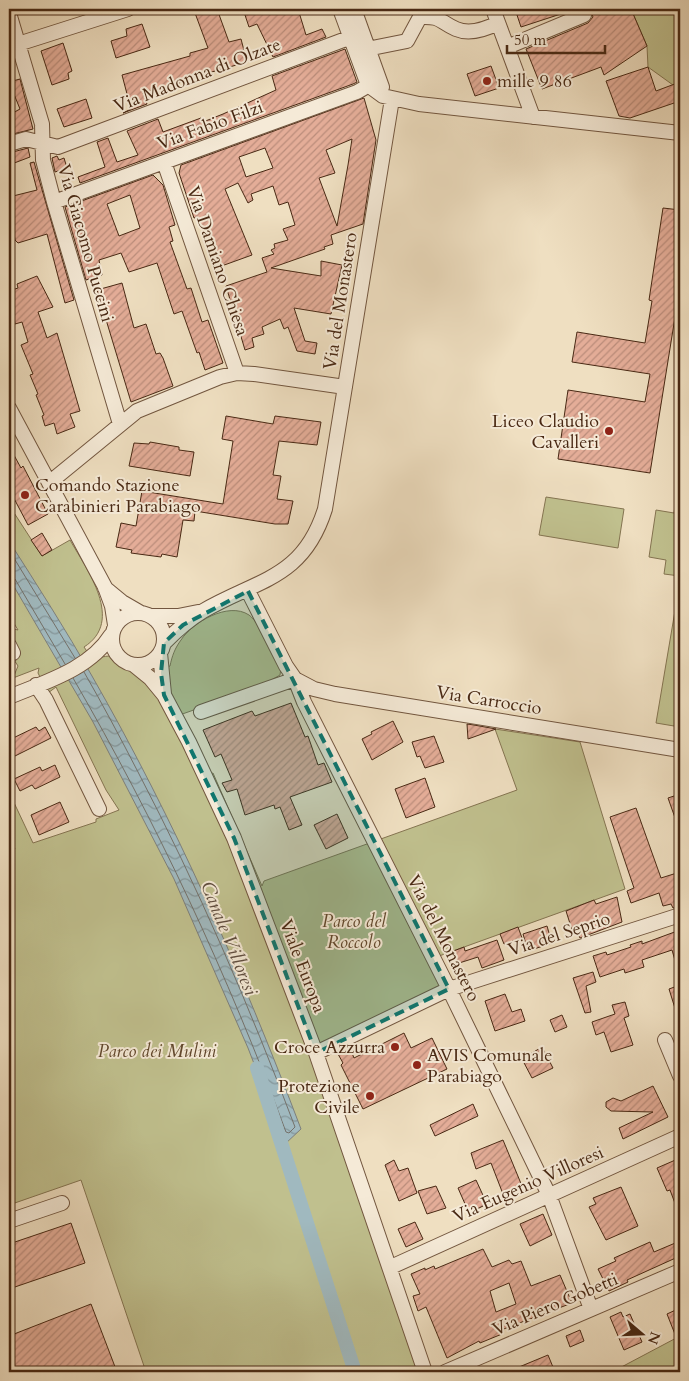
<svg xmlns="http://www.w3.org/2000/svg" width="689" height="1381" viewBox="0 0 689 1381" font-family="Cardo,serif">
<defs>
<pattern id="water-waves" width="16" height="10" patternUnits="userSpaceOnUse" patternTransform="scale(1.25)"><rect width="16" height="10" fill="#a0b9bf"/><path d="M0 5q4-4 8 0t8 0" fill="none" stroke="#84969a"/></pattern>
<pattern id="building-hatch" width="6" height="6" patternUnits="userSpaceOnUse" patternTransform="scale(1.25)"><rect width="6" height="6" fill="#e4ad98"/><path d="M-1 1l2-2M0 6l6-6M5 7l2-2" fill="none" stroke="#bb8d7b"/></pattern>
</defs>
<rect width="100%" height="100%" fill="#efdfc1"/>
<filter id="stains"><feTurbulence type="fractalNoise" baseFrequency=".004" numOctaves="4"/><feColorMatrix values="0 0 0 0 .2 0 0 0 0 .09 0 0 0 0 .02 0 0 0 .5 -.17"/></filter>
<radialGradient id="worn" r=".72"><stop offset=".6" stop-color="#630" stop-opacity="0"/><stop offset="1" stop-color="#630" stop-opacity=".3"/></radialGradient>
<path fill="#c0c08e" stroke="#847451" d="M631,9H680V82L673,85L648,67L647,46Z
M546,497L624,509L618,548L539,535Z
M676,499L680,500V576L664,574L666,560L649,557L656,510L674,513Z
M9,505L42,556L70,540C87,570 125,621 84,647L93,660C116,650 134,660 152,674L170,666C172,656 175,648 181,640C192,623 228,601 249,615C261,624 273,654 281,668L280,675L261,686L174,717L202,776L213,773L262,886L264,881L517,790L495,729L580,742L625,889L428,960L440,986L437,990L311,1047L419,1372H146L81,1180L9,1205V852L15,849L9,836V792L33,843L96,822V819L119,810L106,790L56,687L48,693L38,673L39,668L13,678L18,666C9,653 6,641 10,628L18,630L9,615Z
M678,593H680V727L656,723Z
M680,1336V1372H612Z"/>
<path fill="url(#water-waves)" stroke="#7d7f7b" d="M9,541C37,585 66,630 92,676C175,821 242,973 301,1129L285,1144L248,1048L174,879L93,722L9,578Z"/>
<g fill="none" stroke-linecap="round" stroke-linejoin="round">
<path stroke="#74716a" stroke-width="1" d="M9,550L75,658
M9,576L15,579L65,664
M73,678C157,823 228,975 286,1132L289,1133L295,1127C249,1005 198,887 138,772C121,739 103,705 84,672"/>
<path stroke="#a0b9bf" stroke-width="14" d="M257,1068L355,1372"/>
</g>
<path fill="url(#building-hatch)" stroke="#492914" fill-rule="evenodd" d="M208,9H217L229,42L241,39L247,62L180,81V83L143,93L147,104L123,113L131,109L122,75L190,56V53L208,48L195,13Z
M243,9H298L306,35L322,29L326,37L273,57L257,24L249,27Z
M515,9H576L521,27Z
M590,9H631L647,46L604,75L601,67L542,89L526,49L588,23L593,17Z
M142,24L150,47L116,58L111,41L127,36L126,29Z
M63,43L72,71L68,73L69,79L52,85L41,51Z
M345,49L357,82L353,84L80,183L78,177L105,167L97,142L108,138L117,162L138,155L127,131L158,119L163,132L201,118L203,122L223,114L276,90L272,76Z
M491,66L499,88L475,96L467,74Z
M648,67L656,91L680,82V101L630,118L619,116L606,81Z
M20,79L33,129L9,135V115L20,109L9,82Z
M364,98L376,140L363,224L331,235L333,244L324,247L325,249L271,268L321,276V261L342,265L331,314L294,308L305,341L317,343L315,354L297,351L288,327L284,329L280,319L262,327L264,334L252,338L254,347L245,350L226,286L267,272L262,258L274,254L271,250L275,248L274,244L288,240L283,229L295,225L288,202L279,205L273,186L251,194L253,200L248,203L238,183L225,189L252,255L216,268L198,217L194,218L179,173L181,165ZM352,139L348,165L337,226L319,178L335,173L326,150ZM265,148L273,168L246,177L239,157Z
M86,99L92,118L64,127L57,109Z
M28,148L30,157L9,165V153Z
M57,156L59,160L64,158L67,168L55,172L52,158Z
M34,162L74,300L65,303L47,234L18,243L15,240L9,197L37,190L30,163Z
M153,175L163,185L175,225L169,227L173,241L170,242L187,289L191,288L202,322L208,320L223,363L205,370L199,352L197,353L182,311L174,314L157,263L129,272L121,253L99,260L102,275L86,280L65,207ZM130,195L140,228L119,236L107,204Z
M663,208L680,210V312L676,311L650,473L558,459L568,390L645,402L650,374L572,362L577,332L645,343L652,301L649,300Z
M37,276L53,307L38,312L47,338L57,333L80,411L70,414L75,427L57,434L54,423L45,426L42,416L44,415L36,395L38,394L30,375L33,374L21,345L28,342L22,322L15,324L9,298V291L18,288L17,284Z
M122,283L134,328L146,324L156,354L160,353L163,358L173,386L131,402L97,290Z
M226,416L273,424L275,416L321,422L317,445L279,441L273,475L281,476L277,499L293,501L288,524H275L195,511L194,521L183,520L177,557L162,554L161,557L131,553L132,550L116,547L121,523L136,526L142,491L223,504L233,441L222,439Z
M150,442L179,447V450L194,452L190,476L129,466L134,443L149,444Z
M9,446L21,468L23,466L48,514L28,525L9,489Z
M42,533L52,550L42,556L31,540Z
M291,703L305,737L308,736L318,765L324,763L332,782L290,797L302,825L289,830L280,807L275,809L274,805L245,815L237,789L227,792L222,783L232,780L221,754L215,757L203,730L252,711L255,716Z
M393,721L403,742L372,760L362,739L372,734L371,732Z
M467,724L474,725L496,729L468,739Z
M36,727L39,731L45,727L51,738L9,759V740Z
M434,736L444,762L425,768L420,756L417,757L412,742Z
M55,765L60,777L35,789L32,785L20,791L14,779L40,767L42,771Z
M425,778L435,807L406,818L395,789Z
M680,794V829H679L668,798Z
M60,802L69,822L39,835L31,815Z
M636,808L661,878L680,872V906L673,908L671,904L663,906L659,893L631,903L627,891L634,888L610,817Z
M337,814L348,838L326,849L314,825Z
M617,897L622,922L580,938L577,932L573,933L566,911L594,900L596,904Z
M547,926L552,943L528,951L523,934Z
M518,927L522,938L504,944L500,934Z
M680,930V970L678,971L672,950L642,960L644,967L625,973L624,969L600,977L593,956L606,952L607,955L631,947L630,945L642,941V944Z
M497,940L504,960L482,968L478,957L456,964L451,952L464,947L465,951Z
M593,972L596,982L586,986L591,1012L585,1013L573,978Z
M680,985V1017L678,1018L669,989Z
M505,994L512,1012L521,1009L525,1021L495,1031L485,1001Z
M625,1002L629,1016L624,1018L633,1045L611,1052L604,1032L596,1035L592,1022L615,1014L612,1005Z
M562,1015L567,1027L555,1032L550,1020Z
M404,1033L411,1048L432,1038L447,1069L363,1109L341,1065L343,1063L338,1054L350,1048L354,1058Z
M542,1047L553,1068L532,1078L522,1059Z
M653,1086L668,1117L623,1139L619,1128L653,1112L611,1111L606,1107V1102L613,1098L621,1101Z
M473,1104L478,1116L435,1136L430,1125Z
M503,1140L522,1186L503,1194L491,1163L476,1169L471,1153Z
M680,1158V1214H679L670,1190L667,1191L657,1168Z
M394,1160L399,1171L408,1168L417,1193L399,1201L385,1165Z
M476,1180L487,1204L469,1213L458,1188Z
M436,1186L446,1208L427,1214L418,1191Z
M621,1187L638,1226L606,1240L589,1207L596,1204L593,1198Z
M543,1214L552,1235L530,1246L520,1224Z
M415,1222L423,1239L406,1247L398,1229Z
M71,1223L85,1263L9,1289V1244Z
M680,1241V1256L627,1280L628,1282L609,1291L598,1269L616,1261L614,1258L650,1242L654,1252Z
M483,1249L492,1267L509,1260L512,1264L521,1261L531,1286L560,1275L572,1303L501,1330L502,1334L480,1343L479,1341L447,1358L426,1307L418,1311L413,1296L420,1294L411,1274L425,1268V1270L434,1266L435,1269ZM509,1283L516,1304L496,1312L490,1291Z
M91,1304L117,1372H9V1336Z
M680,1308V1347L667,1314Z
M621,1312L623,1317L630,1314L642,1342L624,1350L610,1317Z
M580,1330L584,1341L570,1347L566,1336Z
M548,1355L555,1372H507Z"/>
<g fill="none" stroke-linecap="round" stroke-linejoin="round">
<defs>
<path id="minor" d="M340,9L368,85L383,96L419,104L680,133
M354,9L382,87
M493,9L533,117
M9,13L42,124L43,160L54,202L120,424
M18,44L128,9
M507,47L584,15
M367,49L407,41L420,17C442,16 438,21 456,29C470,35 486,29 498,23
M9,144L26,139L58,147L362,33
M164,162L237,373
M54,202L357,92L378,80
M9,408L105,587L112,606L115,625
M49,483L137,411L220,377L237,373L254,374L345,387
M105,588L122,602L141,613
M248,591L286,666L295,679L304,702L449,989L549,1195L591,1309
M112 639a26 26 0 1 1 52 0a26 26 0 1 1-52 0Z
M151,616H178L198,612
M164,643C176,631 188,620 203,611C258,579 303,579 325,509L392,99
M9,645L13,653
M160,653L164,694
M134,665L150,678L164,695L189,742L234,838L316,1053L425,1372
M36,685L46,700L99,809
M9,697C45,682 90,669 111,635
M201,712L295,679L314,689L335,694L680,750
M665,1040L680,1076
M316,1053L449,989L680,915
M9,1221L62,1203
M391,1267L680,1136
M445,1372L680,1271"/>
</defs>
<use href="#minor" stroke="#72563f" stroke-width="16"/>
<use href="#minor" stroke="#f5ead7" stroke-width="14"/>
</g>
<path fill="#0f766e" fill-opacity="0.2" stroke="#0f766e" stroke-width="4" stroke-dasharray="10 6" stroke-linejoin="round" d="M248,591L449,989L316,1053L234,838L164,695L161,673L164,643L183,625Z"/>
<g fill="#8f2418" stroke="#f5ead7" stroke-width="2">
<circle cx="487" cy="81" r="5"/>
<circle cx="609" cy="431" r="5"/>
<circle cx="25" cy="495" r="5"/>
<circle cx="395" cy="1047" r="5"/>
<circle cx="417" cy="1065" r="5"/>
<circle cx="370" cy="1096" r="5"/>
</g>
<g text-anchor="middle" stroke-width="4" stroke-linejoin="round" paint-order="stroke">
<g font-size="18" fill="#492914" stroke="#f5ead7">
<text transform="translate(197 75) rotate(-21)" y="6">Via Madonna di Olzate</text>
<text transform="translate(210 125) rotate(-20)" y="6">Via Fabio Filzi</text>
<text transform="translate(86 243) rotate(74)" y="6">Via Giacomo Puccini</text>
<text transform="translate(218 261) rotate(71)" y="6">Via Damiano Chiesa</text>
<text transform="translate(340 301) rotate(-81)" y="6">Via del Monastero</text>
<text transform="translate(489 700) rotate(9)" y="6">Via Carroccio</text>
<text transform="translate(559 934) rotate(-18)" y="6">Via del Seprio</text>
<text transform="translate(444 938) rotate(63)" y="6">Via del Monastero</text>
<text transform="translate(303 966) rotate(69)" y="6">Viale Europa</text>
<text transform="translate(528 1184) rotate(-24)" y="6">Via Eugenio Villoresi</text>
<text transform="translate(555 1304) rotate(-23)" y="6">Via Piero Gobetti</text>
</g>
<g font-size="18" fill="#492914" stroke="#f5ead7" text-anchor="start">
<text x="497" y="87">mille 9 86</text>
<text x="599" y="427" text-anchor="end">Liceo Claudio<tspan x="599" dy="21">Cavalleri</tspan></text>
<text x="35" y="491">Comando Stazione<tspan x="35" dy="21">Carabinieri Parabiago</tspan></text>
<text x="385" y="1053" text-anchor="end">Croce Azzurra</text>
<text x="427" y="1061">AVIS Comunale<tspan x="427" dy="21">Parabiago</tspan></text>
<text x="360" y="1092" text-anchor="end">Protezione<tspan x="360" dy="21">Civile</tspan></text>
</g>
<g font-size="18" font-style="italic" fill="#61472c" stroke="#f5ead7">
<text x="354" y="927">Parco del<tspan x="354" dy="21">Roccolo</tspan></text>
<text x="157" y="1057">Parco dei Mulini</text>
</g>
<g font-size="19" font-style="italic" fill="#5f4d3f" stroke="#f5ead7">
<text transform="translate(230 938) rotate(68)" y="7">Canale Villoresi</text>
</g>
</g>
<rect width="689" height="1381" fill="none" stroke="#efdfc1" stroke-width="30"/>
<rect x="10" y="10" width="669" height="1361" fill="none" stroke="#492914" stroke-width="2.5"/>
<rect x="15" y="15" width="659" height="1351" fill="none" stroke="#492914"/>
<g transform="translate(642 1334) rotate(109)" stroke="#f5ead7" stroke-width="4" paint-order="stroke">
<path d="M0-4L9 19L0 12L-9 19Z" fill="#492914"/>
<text y="-8" font-size="14" font-weight="bold" text-anchor="middle" fill="#492914">N</text>
</g>
<path d="M507 45v8h98v-8" fill="none" stroke="#492914" stroke-width="2.5"/>
<text x="514" y="45" font-size="15" fill="#492914" stroke="#f5ead7" stroke-width="4" paint-order="stroke">50 m</text>
<rect width="100%" height="100%" filter="url(#stains)"/>
<rect width="100%" height="100%" fill="url(#worn)"/>
</svg>
